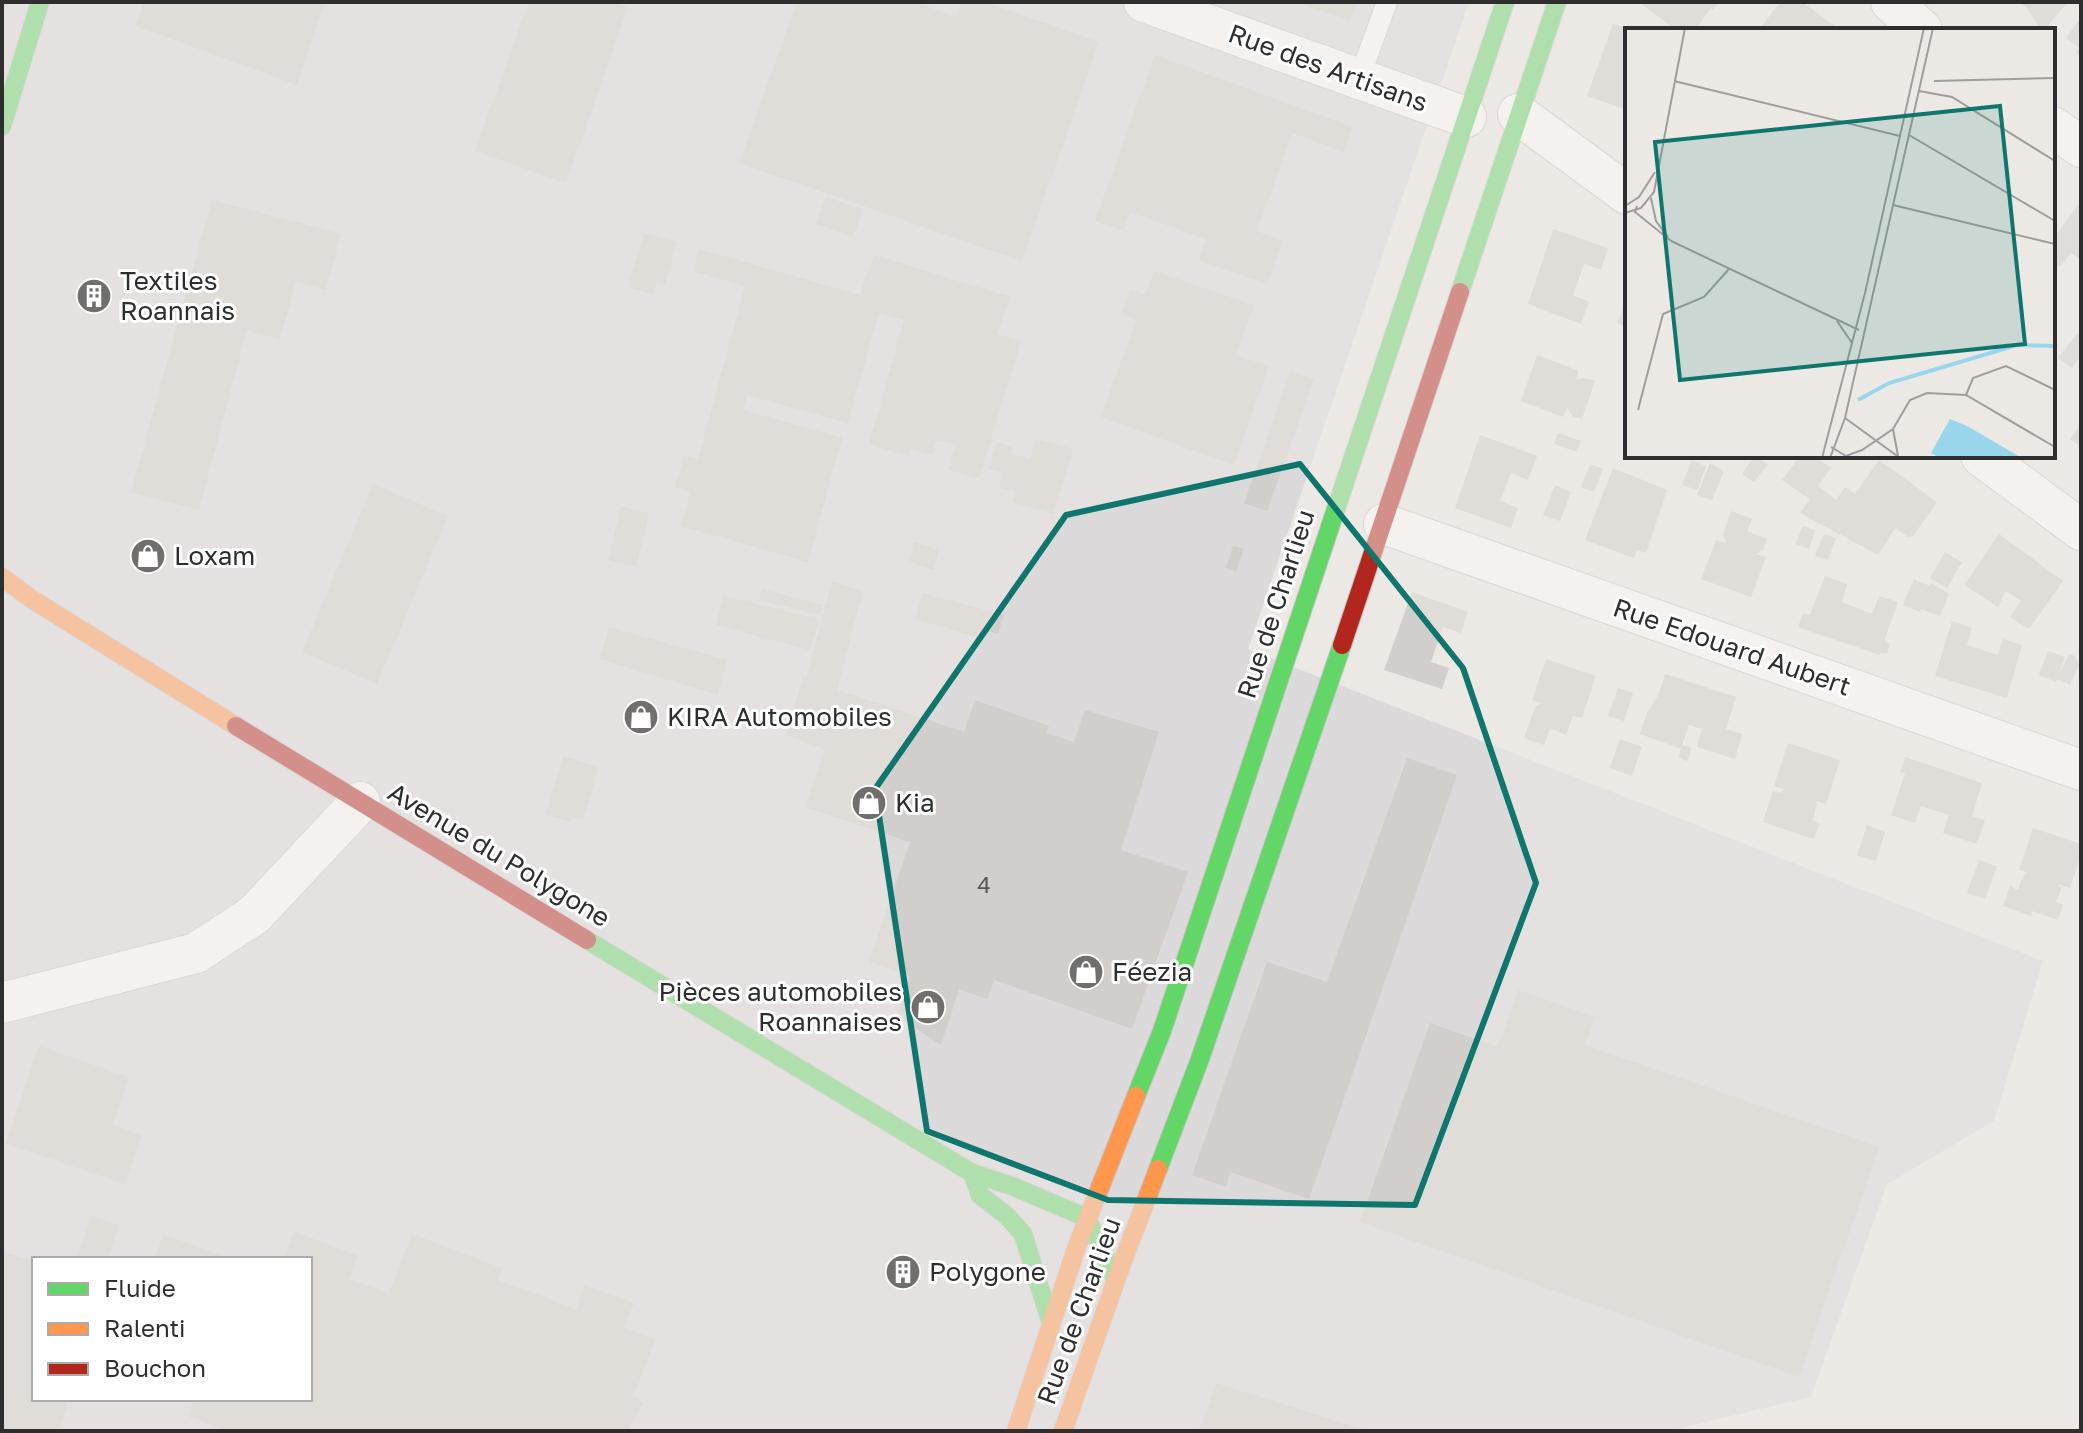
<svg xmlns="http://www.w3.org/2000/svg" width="2083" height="1433" viewBox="0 0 2083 1433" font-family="'Golos Text',sans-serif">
<rect width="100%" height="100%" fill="#ece8e4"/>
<path fill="#dcd9db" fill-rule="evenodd" d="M2,2H1469L1248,649L2043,961L1994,1121L1887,1184L1811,1397L1668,1431H2ZM34,1259H310V1399H34Z"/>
<path fill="#d1cecb" d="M144,2H325L297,85L136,26Z
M529,2H613L628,8L566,183L475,151Z
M797,2H915L956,17L961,2H985L1099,42L1022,261L739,163Z
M1299,2H1357L1350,21Z
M1639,2H1719L1713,10L1711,8L1695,30H1676Z
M1780,2H1802L1840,30H1759Z
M2019,2H2068L2044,30H2041L2026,7Z
M2081,17V57L2076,53L2079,48L2066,38Z
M1613,24L1627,28V110L1587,96Z
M1155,55L1353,127L1344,152L1292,133L1257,231L1283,241L1267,284L1199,260L1206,239L1130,212L1123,231L1095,221Z
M826,197L863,209L853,237L816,224Z
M212,200L341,234L326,290L296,282L280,339L247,330L199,510L131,492Z
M2078,205L2081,207V260L2071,253L2060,267L2053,262V239Z
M1553,229L1608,248L1601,270L1584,264L1573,295L1589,302L1581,324L1528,304Z
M644,233L677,242L665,285L657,282L653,294L628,287Z
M699,249L860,295L874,255L1010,297L997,334L1021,341L979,479L949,470L956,445L937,440L932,455L910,449L908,456L869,444L904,320L879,313L848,423L747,395L743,410L842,438L808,562L681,526L690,492L675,487L684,455L698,459L745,286L693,271Z
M1154,271L1254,305L1236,355L1269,366L1234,465L1101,417L1136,320L1121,314L1130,289L1145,295Z
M81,282L112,291L107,310L75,301Z
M1627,298V327L1617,323Z
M2077,334L2081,337V356L2072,368L2058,358Z
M1537,355L1579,371L1576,379L1583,378L1595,381L1582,419L1572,416L1567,407L1563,417L1521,401Z
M1290,371L1314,379L1267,511L1244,503Z
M2081,424V447L2070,439Z
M1558,433L1581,441L1577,452L1554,444Z
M1480,435L1537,456L1528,480L1511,473L1500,501L1518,508L1511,528L1455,508Z
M1036,439L1073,449L1053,514L1012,502L1016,492L999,488L1003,473L989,469L997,442L1013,447L1011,454L1030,459Z
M1754,456L1768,464L1754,482L1742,474Z
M1800,456H1814L1831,468L1818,486L1836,500L1845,487L1855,494L1879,460L1937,502L1913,536L1908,537L1895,528L1878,555L1800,513L1810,499L1782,480Z
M1692,460L1706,466L1697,490L1682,485Z
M1710,463L1724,471L1712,500L1697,495Z
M1590,464L1603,469L1594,492L1581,487Z
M1613,468L1667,490L1646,553L1637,550L1634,558L1585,540Z
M373,484L448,516L377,684L302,652Z
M1555,485L1571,492L1560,521L1543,515Z
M621,506L649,513L636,567L608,560Z
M1731,511L1752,519L1747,531L1767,539L1763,550L1756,554L1766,557L1751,597L1701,579L1716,540L1727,544L1723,534Z
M1803,526L1815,530L1809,549L1795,544Z
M1824,534L1836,538L1828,560L1815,556Z
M1999,534L2063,581L2029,629L2010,617L2021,601L2006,591L1998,607L1964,585Z
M914,542L939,550L934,570L908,562Z
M1233,546L1244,549L1236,572L1226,568Z
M1945,552L1962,562L1947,588L1930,578Z
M1825,576L1847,584L1842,602L1872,614L1879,596L1898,602L1884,641L1890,644L1887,654L1880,653V655L1798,627L1803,613L1810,615Z
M1914,579L1930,586L1931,583L1949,594L1940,616L1921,609L1920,612L1903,605Z
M832,582L863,591L837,690L964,732L975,700L1049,726L1046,733L1074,742L1085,710L1159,732L1121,850L1188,872L1132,1029L994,980L987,999L959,989L941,1045L897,1016L910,976L869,962L910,842L805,807L825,749L786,735L803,677L806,678Z
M762,589L823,605L820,615L759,600Z
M1412,592L1468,612L1461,633L1443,627L1431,662L1449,668L1442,689L1384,670Z
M923,593L1004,615L998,634L983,630L981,638L915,619Z
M724,596L819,620L810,650L716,625Z
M1952,621L1972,628L1967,645L1998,655L2003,639L2022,645L2007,698L1935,676Z
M609,627L727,660L718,695L600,659Z
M2048,651L2065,657L2058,676L2069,654L2075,656L2079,665L2070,685L2057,679L2056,682L2039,675Z
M1546,659L1596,676L1582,718L1573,716L1566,735L1550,728L1544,745L1524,738L1535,707L1542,703L1532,700Z
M1665,674L1736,697L1726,729L1742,734L1735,759L1697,747L1702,729L1689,725L1682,745L1692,748L1687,761L1678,758L1681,749L1640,734L1647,713L1659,694Z
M1618,688L1633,693L1624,721L1608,716Z
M1620,739L1642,747L1632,776L1610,768Z
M1788,743L1840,760L1826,804L1815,801L1817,804L1813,820L1820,823L1813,839L1763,822L1773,791L1782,793L1784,789L1774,786Z
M563,756L598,767L584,820L572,817L570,822L546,814Z
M1905,757L1982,783L1972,816L1985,820L1977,844L1943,833L1949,815L1933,810L1921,806L1915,823L1891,815L1905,773L1900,772Z
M1407,758L1457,775L1309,1199L1230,1172L1226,1187L1192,1175L1267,962L1327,982Z
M1867,825L1885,832L1876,861L1857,855Z
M2033,828L2081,844V854L2070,888L2058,884L2061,889L2056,902L2063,905L2058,920L2032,911L2031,916L2003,906L2010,886L2018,890L2023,876L2028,873L2019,870Z
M1979,860L1997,866L1985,899L1967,893Z
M1518,990L1596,1017L1585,1045L1879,1147L1799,1377L1360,1222L1430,1023L1498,1047Z
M39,1046L129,1077L113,1125L142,1135L125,1184L6,1144Z
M91,1216L119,1225L108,1259H77Z
M294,1232L358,1255L349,1279L389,1294L412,1234L502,1268L498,1280L576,1309L584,1285L634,1303L624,1327L655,1339L634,1396L644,1403L627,1431H229L188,1416L194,1399H310V1259H284Z
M164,1234L229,1259H154Z
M2,1252L34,1261V1399H69L58,1431H2Z
M895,1259L917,1266L911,1284L890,1277Z
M1216,1383L1365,1430V1431H1199Z"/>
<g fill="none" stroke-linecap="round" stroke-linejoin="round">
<defs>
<path id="lane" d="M1359,79L1387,2"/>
<path id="street" d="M1144,2L1466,117
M1891,2L1922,30
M1518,114L1627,194
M2053,127L2081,147
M1981,456L2081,530
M1384,524L2081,770
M2,1003L196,953L254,915L360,802"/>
<path id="fast" d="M2,126L40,2
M1460,292L1557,2
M587,940L972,1173L1012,1186L1087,1218L1116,1280
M1136,1096L1162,1031L1505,2
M1158,1169L1200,1059L1342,645
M973,1175L980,1195L1007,1216L1023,1234L1051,1323"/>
<path id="slow" d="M2,577L33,600L236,726
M1016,1431L1077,1246L1136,1096
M1063,1431L1121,1266L1158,1169"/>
<path id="jam" d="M1342,645L1460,292
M236,726L587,940"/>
</defs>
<use href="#lane" stroke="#c5c4c5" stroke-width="22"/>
<use href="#street" stroke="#c5c4c5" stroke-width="42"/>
<use href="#fast" stroke="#c5c4c5" stroke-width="20"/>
<use href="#slow" stroke="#c5c4c5" stroke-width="20"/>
<use href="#jam" stroke="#c5c4c5" stroke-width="20"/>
<use href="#lane" stroke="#fcfcfb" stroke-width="20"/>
<use href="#street" stroke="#fcfcfb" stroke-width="40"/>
<use href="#fast" stroke="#63d668" stroke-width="18"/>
<use href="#slow" stroke="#ff974d" stroke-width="18"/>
<use href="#jam" stroke="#b3261e" stroke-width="18"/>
</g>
<path d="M0 0H2083V1433H0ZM1300,464L1463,668L1536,883L1415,1205L1108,1200L927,1131L875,789L1066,515Z" fill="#ece8e4" fill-opacity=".55" fill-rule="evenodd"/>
<path fill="none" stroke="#0f766e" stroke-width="6" stroke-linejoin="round" d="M1300,464L1463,668L1536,883L1415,1205L1108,1200L927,1131L875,789L1066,515Z"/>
<defs>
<symbol id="building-disc" viewBox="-11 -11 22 22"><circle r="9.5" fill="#706f6e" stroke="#fff"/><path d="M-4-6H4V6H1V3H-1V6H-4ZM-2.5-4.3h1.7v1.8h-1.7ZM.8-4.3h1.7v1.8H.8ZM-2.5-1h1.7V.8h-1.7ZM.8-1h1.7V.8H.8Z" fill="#fff"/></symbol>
<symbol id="shop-disc" viewBox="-11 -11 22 22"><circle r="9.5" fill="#706f6e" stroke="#fff"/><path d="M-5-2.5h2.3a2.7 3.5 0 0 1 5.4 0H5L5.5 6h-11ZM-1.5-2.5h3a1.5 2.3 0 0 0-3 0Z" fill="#fff"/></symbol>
</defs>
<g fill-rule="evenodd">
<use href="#building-disc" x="74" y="276" width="40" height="40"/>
<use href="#shop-disc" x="128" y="536" width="40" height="40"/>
<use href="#shop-disc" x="621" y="697" width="40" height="40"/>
<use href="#shop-disc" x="849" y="783" width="40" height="40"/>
<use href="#shop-disc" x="1066" y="952" width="40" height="40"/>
<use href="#shop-disc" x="908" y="987" width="40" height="40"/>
<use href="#building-disc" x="883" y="1252" width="40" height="40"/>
</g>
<g text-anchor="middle" stroke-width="6" stroke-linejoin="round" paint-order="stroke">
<g font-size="22" fill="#585857">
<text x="984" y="893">4</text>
</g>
<g font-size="26" fill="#2e2e2e" stroke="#fff">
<text transform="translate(1328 68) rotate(20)" y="9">Rue des Artisans</text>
<text transform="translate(1276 604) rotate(-72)" y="9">Rue de Charlieu</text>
<text transform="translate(1732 647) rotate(19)" y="9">Rue Edouard Aubert</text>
<text transform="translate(499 855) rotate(31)" y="9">Avenue du Polygone</text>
<text transform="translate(1079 1311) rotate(-70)" y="9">Rue de Charlieu</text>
</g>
<g font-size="26" fill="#2e2e2e" stroke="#fff" text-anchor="start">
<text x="120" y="290">Textiles<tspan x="120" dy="30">Roannais</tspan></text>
<text x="174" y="565">Loxam</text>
<text x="667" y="726">KIRA Automobiles</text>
<text x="895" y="812">Kia</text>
<text x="1112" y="981">Féezia</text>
<text x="902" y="1001" text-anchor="end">Pièces automobiles<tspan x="902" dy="30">Roannaises</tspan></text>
<text x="929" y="1281">Polygone</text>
</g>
</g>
<g transform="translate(1625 28)">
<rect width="430" height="430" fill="#ece8e4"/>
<path d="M325,391L342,398L397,430H315L306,425Z" fill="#99d6ec"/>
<path fill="none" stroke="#99d6ec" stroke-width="4" d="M233,372L264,355L392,317L430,318"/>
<path fill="none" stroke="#a09e9b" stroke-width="2" d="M49,53L275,108M309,53L430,50M294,63L327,69L430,133M284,107L430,193M26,170L31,193L43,209M268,177L430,216M0,178L14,169L30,144M12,178L10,184L46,213L234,302M0,185L16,180L29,164L60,0M212,293L227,315M341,367L348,350L381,338L430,362M13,382L38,286L79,269L104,241M220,390L275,430M268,401L273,428M206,419L221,428L237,422L268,401L285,372L302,365L341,367L430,419M197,430L240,265L299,0M205,430L220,390L308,0"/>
<path fill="#0f766e" fill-opacity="0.15" stroke="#0f766e" stroke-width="4" d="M375,78L400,316L55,352L30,114Z"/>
<rect width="430" height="430" fill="none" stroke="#2e2e2e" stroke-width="4"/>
</g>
<rect width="2083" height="1433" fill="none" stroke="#2e2e2e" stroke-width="8"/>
<rect x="32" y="1257" width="280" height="144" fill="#ffffff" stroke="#ababab" stroke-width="2"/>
<rect x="48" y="1283" width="40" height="12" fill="#63d668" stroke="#ababab" stroke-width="2"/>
<text x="104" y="1297" font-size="24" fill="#2e2e2e">Fluide</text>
<rect x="48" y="1323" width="40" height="12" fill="#ff974d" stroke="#ababab" stroke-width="2"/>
<text x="104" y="1337" font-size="24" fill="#2e2e2e">Ralenti</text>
<rect x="48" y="1363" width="40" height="12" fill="#b3261e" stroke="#ababab" stroke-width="2"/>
<text x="104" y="1377" font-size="24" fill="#2e2e2e">Bouchon</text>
</svg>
